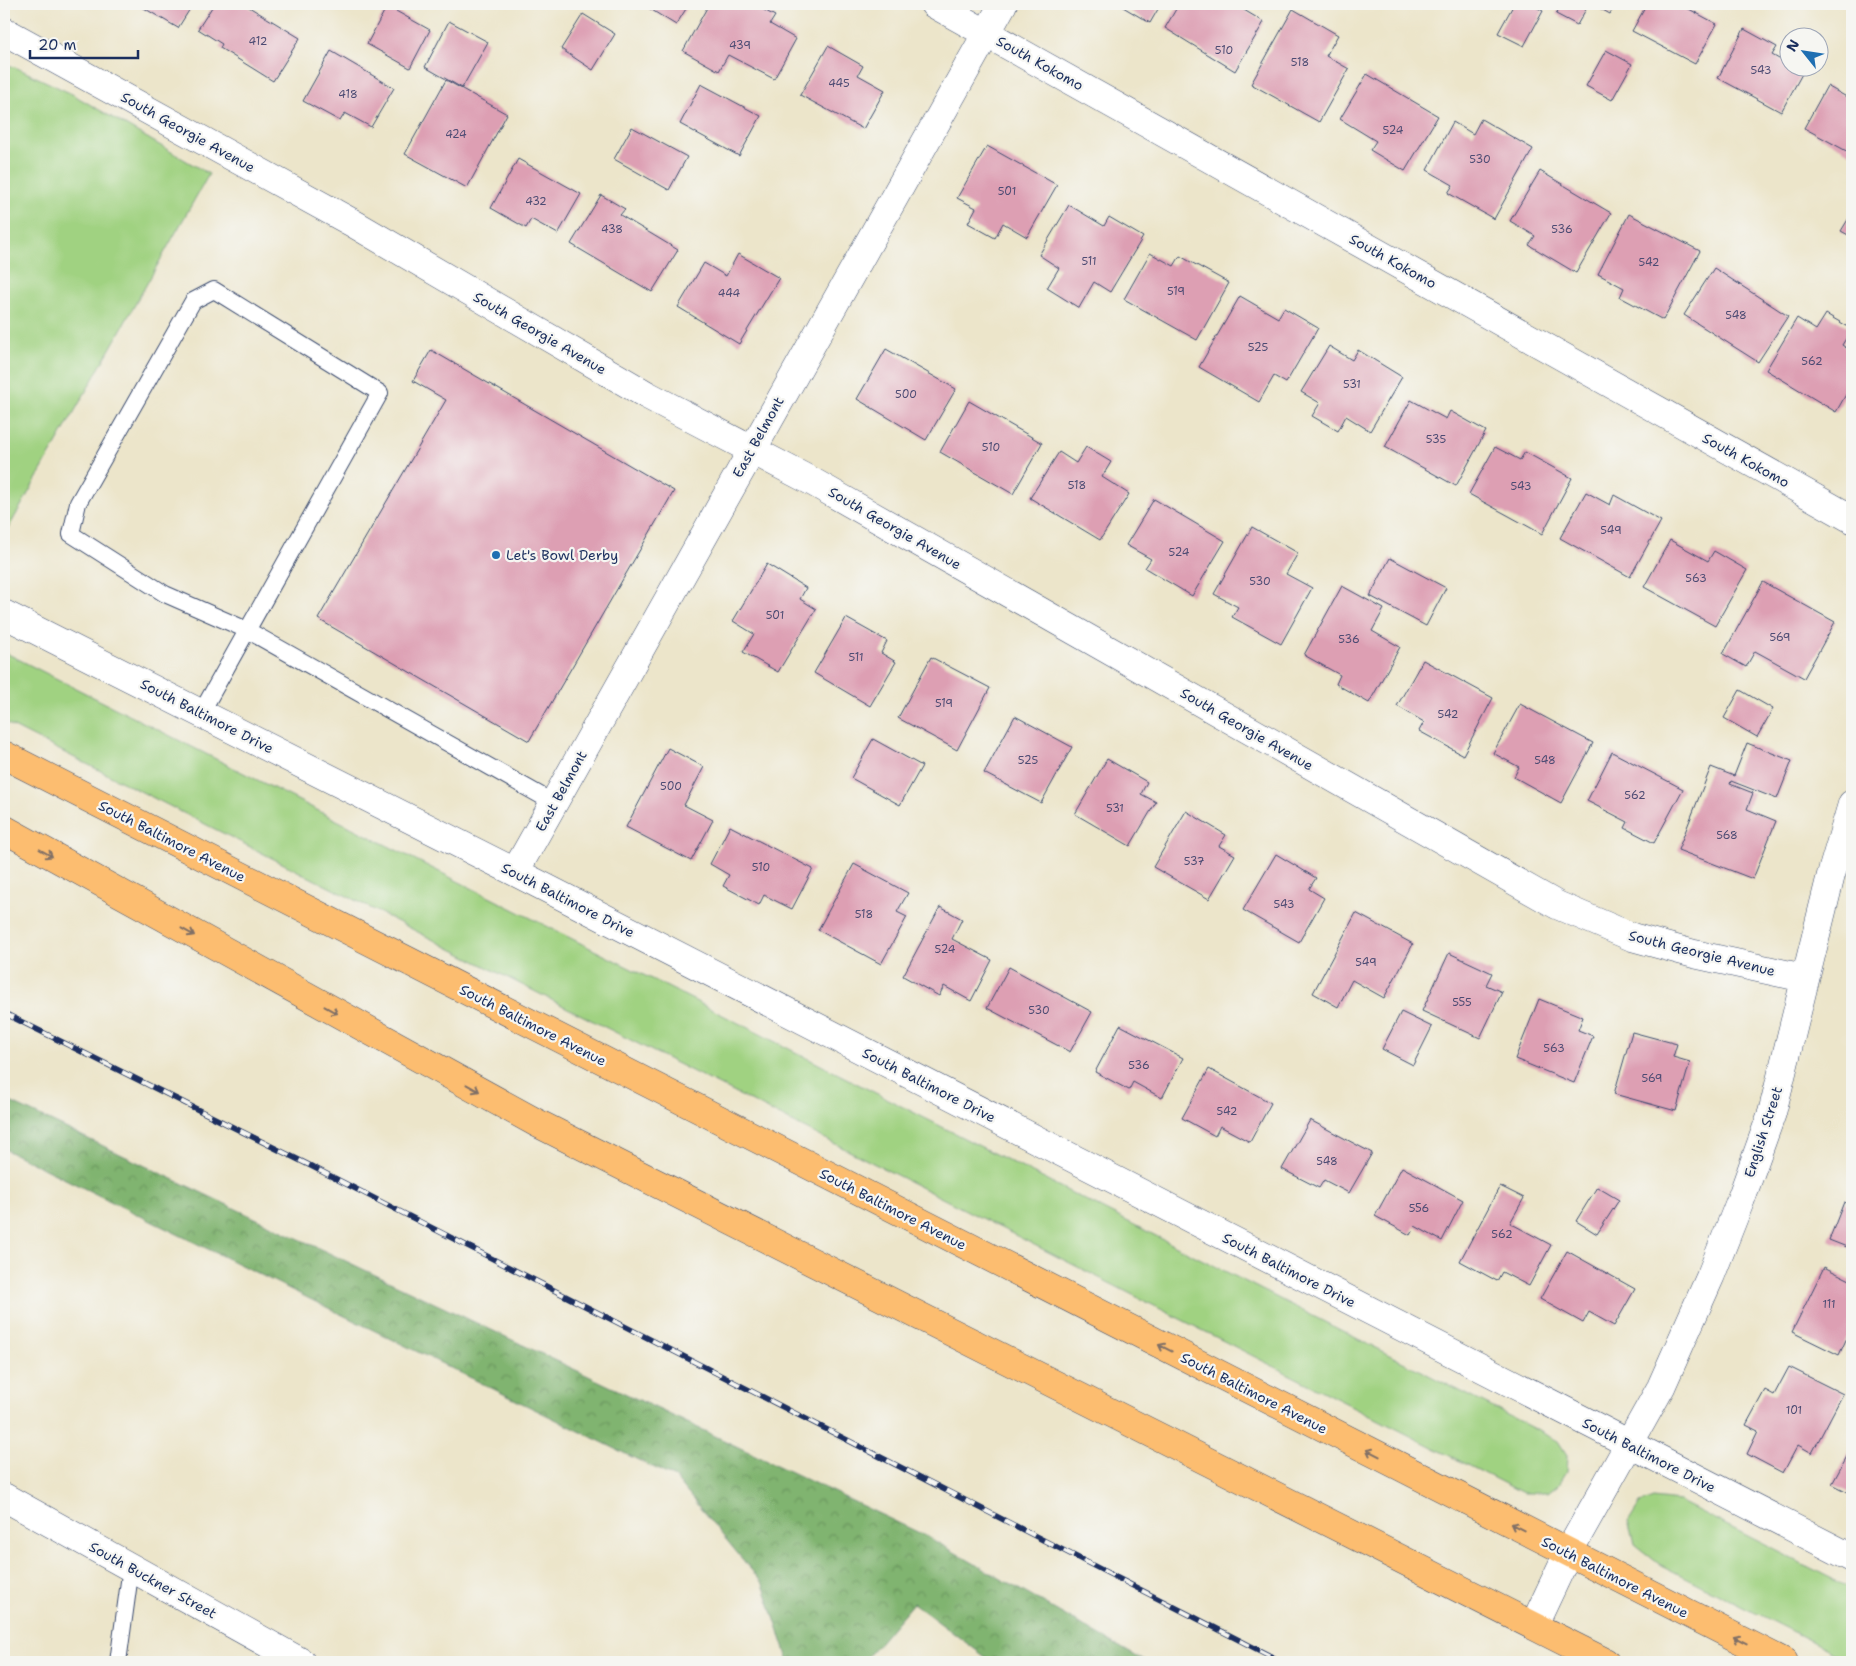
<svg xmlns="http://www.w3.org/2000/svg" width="1856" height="1666" viewBox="0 0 1856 1666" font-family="'Shantell Sans',sans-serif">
<defs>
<pattern id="forest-crowns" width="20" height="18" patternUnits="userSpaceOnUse" patternTransform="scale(1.25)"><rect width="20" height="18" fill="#80b46f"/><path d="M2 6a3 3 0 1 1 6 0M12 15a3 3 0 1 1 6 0" fill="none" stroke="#68935e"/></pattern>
</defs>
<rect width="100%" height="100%" fill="#f6f6f2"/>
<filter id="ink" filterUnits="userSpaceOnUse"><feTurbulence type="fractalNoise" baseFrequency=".02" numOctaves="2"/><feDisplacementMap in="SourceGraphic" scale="10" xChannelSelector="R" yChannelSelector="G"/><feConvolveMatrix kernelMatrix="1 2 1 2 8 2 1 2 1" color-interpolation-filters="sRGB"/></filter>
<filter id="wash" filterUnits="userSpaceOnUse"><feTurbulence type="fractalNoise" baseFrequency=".0096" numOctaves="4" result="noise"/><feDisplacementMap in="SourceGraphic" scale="20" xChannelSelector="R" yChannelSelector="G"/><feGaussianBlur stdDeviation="1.12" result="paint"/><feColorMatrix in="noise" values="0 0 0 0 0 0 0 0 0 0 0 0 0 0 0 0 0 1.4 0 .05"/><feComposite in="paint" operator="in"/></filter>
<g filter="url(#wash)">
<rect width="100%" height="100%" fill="#ece5ca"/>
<path fill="#a0d281" stroke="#5e8070" d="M4,64L15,67L72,94L209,174L4,536Z
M4,652L705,1006L1558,1441L1567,1455L1566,1472L1558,1485L1548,1493H1523L4,722Z
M1653,1498L1679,1501L1852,1589V1662L1659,1564L1634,1544L1628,1522L1640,1503Z"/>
<path fill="url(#forest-crowns)" stroke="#4e7266" d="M4,1099L928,1537L1146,1662H992L913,1603L863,1662H789L763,1584L675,1478L4,1149Z"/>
<g id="blocks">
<path fill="#dd9fb3" d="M137,4H193L178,28Z
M214,4H244L300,38L273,81L220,48L222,44L198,29Z
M642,4H689L676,25Z
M709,4H753L775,16L770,24L796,39L774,79L728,55L719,71L683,51Z
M1118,4H1161L1150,23Z
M1179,4H1234L1264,22L1235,71L1165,28Z
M1514,4H1531L1543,11L1524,46L1498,33Z
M1562,4H1589L1577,25L1556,14Z
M1592,4H1615L1610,14Z
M1647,4H1689L1687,8L1717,24L1695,64L1632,31Z
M387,6L430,30L410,68L367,44Z
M1293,9L1338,35L1326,56L1349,69L1319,122L1251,84Z
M583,14L615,34L593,70L561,49Z
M449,21L488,42L462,88L425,67Z
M1744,29L1777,47L1772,55L1788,64V68H1795L1803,72L1781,112L1718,78Z
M828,46L863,66L858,75L885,90L863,129L800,95Z
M1606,50L1632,64L1612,100L1586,86Z
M331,51L394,88L371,127L345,113L340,121L303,101Z
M1367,74L1438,116L1405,171L1370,150L1376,141L1340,119Z
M446,80L507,114L467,188L405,154Z
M701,84L761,116L739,156L680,124Z
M1827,86L1852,100V154L1804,128Z
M1481,119L1533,149L1494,219L1448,193L1453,185L1427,170L1453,122L1473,134Z
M632,127L687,157L669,190L614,159Z
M987,146L1057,185L1027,237L1003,223L995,238L968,223L976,208L957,198Z
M518,159L581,194L558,234L531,219L526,228L491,208Z
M1540,171L1611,213L1576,273L1529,245L1535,236L1510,221Z
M601,195L625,209L620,215L678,250L652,292L571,244Z
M1069,205L1104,226L1109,217L1143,237L1110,292L1094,282L1079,308L1047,288L1059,268L1039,255Z
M1852,213V237L1841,231Z
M1629,214L1700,251L1663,320L1620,297L1624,288L1598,274Z
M1150,253L1174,266L1180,256L1229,283L1197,340L1124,299Z
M738,254L779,278L739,344L678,307L704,263L726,276Z
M1714,268L1788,316L1758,362L1684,315Z
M1240,296L1278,318L1284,308L1318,328L1286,383L1274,376L1259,402L1199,367Z
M1826,314L1852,329L1842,345L1852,352V384L1836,412L1766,370L1797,318L1816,330Z
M1329,346L1352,360L1358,350L1402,377L1370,431L1346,416L1338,431L1312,416L1320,403L1301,392Z
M886,349L956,389L926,440L857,399Z
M431,350L674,491L529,741L318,619L446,400L413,381Z
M1411,400L1446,419L1450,411L1486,431L1456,486L1385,447Z
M969,401L1042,443L1013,494L940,452Z
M1086,447L1111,462L1102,477L1129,494L1100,540L1030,498L1059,452L1076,463Z
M1495,447L1520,460L1525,452L1572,478L1542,534L1469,494Z
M1586,492L1610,505L1614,495L1661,521L1630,577L1560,538Z
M1154,499L1225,541L1192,596L1145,568L1151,559L1126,545Z
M1252,527L1298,553L1286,574L1312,588L1281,644L1232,617L1238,607L1214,594Z
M1670,540L1708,561L1714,551L1747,570L1715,626L1644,587Z
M1390,558L1446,588L1426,626L1370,596Z
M767,564L806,588L800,599L816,609L778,672L743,652L754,634L733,621Z
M1763,582L1835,622L1804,678L1755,651L1746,667L1723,654Z
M1342,586L1384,609L1372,631L1400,647L1369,703L1336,684L1340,675L1304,655Z
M846,618L887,641L881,653L896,662L870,706L814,673Z
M931,657L990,688L957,750L898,718Z
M1423,660L1493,698L1463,755L1419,731L1424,722L1397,706Z
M1740,690L1773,709L1757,737L1724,718Z
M1520,704L1593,743L1561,803L1514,777L1519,767L1493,753Z
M1015,716L1072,747L1041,803L984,773Z
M873,739L922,766L900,805L851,778Z
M1747,743L1792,761L1777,799L1731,781L1730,784L1753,793L1747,809L1776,821L1753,879L1678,850L1711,767L1734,776Z
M668,748L704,767L684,805L713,820L691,861L626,827Z
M1612,752L1683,789L1654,843L1625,828L1628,822L1587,801Z
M1107,759L1147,782L1141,794L1156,802L1130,846L1075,814Z
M1186,811L1226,835L1219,846L1235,855L1209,899L1153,867Z
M730,826L813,869L792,909L764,895L759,905L723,886L729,875L710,864Z
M1276,854L1316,878L1309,889L1324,898L1299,942L1243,910Z
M854,864L908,893L897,912L907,917L881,964L818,930Z
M940,907L962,919L952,939L992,960L971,1001L944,986L939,996L903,976Z
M1356,913L1413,944L1384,998L1352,980L1338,1007L1313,993Z
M1449,953L1492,973L1486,985L1502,992L1480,1038L1422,1011Z
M1009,967L1092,1012L1070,1052L987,1008Z
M1539,999L1583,1017L1578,1030L1593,1036L1574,1083L1515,1059Z
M1401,1012L1432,1027L1413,1065L1382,1049Z
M1120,1025L1183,1058L1162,1098L1133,1082L1129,1090L1095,1072Z
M1632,1032L1677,1044L1673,1057L1690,1062L1676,1111L1614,1094Z
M1209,1069L1271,1103L1250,1142L1220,1126L1215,1136L1182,1118Z
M1310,1120L1372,1153L1349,1193L1324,1180L1319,1188L1282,1169Z
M1402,1167L1463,1200L1442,1241L1415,1226L1410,1235L1375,1216Z
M1500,1186L1524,1198L1510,1223L1551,1245L1529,1286L1502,1272L1497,1281L1460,1261Z
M1597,1187L1619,1200L1597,1234L1576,1221Z
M1844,1202L1852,1205V1249L1829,1240Z
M1567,1251L1635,1289L1614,1326L1589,1312L1583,1323L1540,1299Z
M1824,1267L1852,1281V1327L1839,1355L1792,1332Z
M1789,1367L1843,1394L1812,1453L1798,1445L1783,1473L1747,1454L1758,1431L1746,1425L1765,1390L1774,1395Z
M1852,1447V1494L1832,1484Z"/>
</g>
</g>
<g filter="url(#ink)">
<use href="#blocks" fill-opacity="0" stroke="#3a4a6e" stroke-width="1"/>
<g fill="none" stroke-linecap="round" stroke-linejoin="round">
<defs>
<path id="service" d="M201,713L380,393L214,290L193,301L78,503L71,534L165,594L247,630L554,803
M118,1662L131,1567"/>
<path id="minor" d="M934,4L1852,519
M4,31L351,222L647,395L813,482L1557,905L1632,937L1694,954L1804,978
M4,614L515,872L1852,1558
M515,872L1003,4
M4,1497L301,1662
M1534,1625L1568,1553L1661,1387L1711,1275L1741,1199L1772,1113L1831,875L1852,804"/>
<path id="primary" d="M4,755L1784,1662
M4,829L537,1123L1605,1662"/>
</defs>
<use href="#service" stroke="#3a4a6e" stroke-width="18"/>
<use href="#minor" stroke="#3a4a6e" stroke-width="29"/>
<use href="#primary" stroke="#3a4a6e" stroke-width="29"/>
<use href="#service" stroke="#fff" stroke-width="16"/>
<use href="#minor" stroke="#fff" stroke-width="28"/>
<use href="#primary" stroke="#fcbd6f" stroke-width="28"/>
<defs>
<path id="rail" d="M4,1013L309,1165L1282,1662"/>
</defs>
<use href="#rail" stroke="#1b2f5e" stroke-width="5.5"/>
<use href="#rail" stroke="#f6f6f2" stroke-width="4" stroke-dasharray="11" stroke-linecap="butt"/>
</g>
<defs><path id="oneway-shaft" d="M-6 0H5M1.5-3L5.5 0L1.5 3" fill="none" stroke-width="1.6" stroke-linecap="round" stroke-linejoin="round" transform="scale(1.25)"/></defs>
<g stroke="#806f66">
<use href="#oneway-shaft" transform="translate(46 853) rotate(30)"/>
<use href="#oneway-shaft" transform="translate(188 932) rotate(29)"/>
<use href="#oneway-shaft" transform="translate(331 1010) rotate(29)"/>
<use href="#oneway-shaft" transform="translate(473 1088) rotate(29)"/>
<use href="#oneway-shaft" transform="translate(1165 1348) rotate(-153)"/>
<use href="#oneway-shaft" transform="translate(1373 1453) rotate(-153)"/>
<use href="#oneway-shaft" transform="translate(1517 1527) rotate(-153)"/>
<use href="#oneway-shaft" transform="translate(1740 1640) rotate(-153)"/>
</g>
</g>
<circle fill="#1f6fb2" stroke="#f6f6f2" stroke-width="2" cx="496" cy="555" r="5"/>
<g text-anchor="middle" stroke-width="4.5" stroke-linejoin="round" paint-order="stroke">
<g font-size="11" fill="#4c4b73">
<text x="258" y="45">412</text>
<text x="740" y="49">439</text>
<text x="1224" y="54">510</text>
<text x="1300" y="66">518</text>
<text x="1761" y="74">543</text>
<text x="839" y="87">445</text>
<text x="348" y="98">418</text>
<text x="1393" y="134">524</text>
<text x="456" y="138">424</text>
<text x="1480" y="163">530</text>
<text x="1007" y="195">501</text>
<text x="536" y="205">432</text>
<text x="612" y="233">438</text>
<text x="1562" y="233">536</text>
<text x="1089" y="265">511</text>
<text x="1649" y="266">542</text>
<text x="1176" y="295">519</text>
<text x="729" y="297">444</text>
<text x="1736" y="319">548</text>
<text x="1258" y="351">525</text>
<text x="1812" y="365">562</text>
<text x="1352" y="388">531</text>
<text x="906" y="398">500</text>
<text x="1436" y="443">535</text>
<text x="991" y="451">510</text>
<text x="1077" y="489">518</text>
<text x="1521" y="490">543</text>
<text x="1611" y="534">549</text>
<text x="1179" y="556">524</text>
<text x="1696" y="582">563</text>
<text x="1260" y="585">530</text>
<text x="775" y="619">501</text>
<text x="1780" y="641">569</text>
<text x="1349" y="643">536</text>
<text x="856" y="661">511</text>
<text x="944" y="707">519</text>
<text x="1448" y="718">542</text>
<text x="1028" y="764">525</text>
<text x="1545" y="764">548</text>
<text x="671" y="790">500</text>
<text x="1635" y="799">562</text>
<text x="1115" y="812">531</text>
<text x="1727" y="839">568</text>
<text x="1194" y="865">537</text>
<text x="761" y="871">510</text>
<text x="1284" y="908">543</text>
<text x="864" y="918">518</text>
<text x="945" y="953">524</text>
<text x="1366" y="966">549</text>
<text x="1462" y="1006">555</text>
<text x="1039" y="1014">530</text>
<text x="1554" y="1052">563</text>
<text x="1139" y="1069">536</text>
<text x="1652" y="1082">569</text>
<text x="1227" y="1115">542</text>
<text x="1327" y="1165">548</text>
<text x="1419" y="1212">556</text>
<text x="1502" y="1238">562</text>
<text x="1829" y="1308">111</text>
<text x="1794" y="1414">101</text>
</g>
<g font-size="14" fill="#1b2f5e" stroke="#f6f6f2">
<text transform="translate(1040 63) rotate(29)" y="5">South Kokomo</text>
<text transform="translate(188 132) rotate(29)" y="5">South Georgie Avenue</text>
<text transform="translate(1393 261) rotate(29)" y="5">South Kokomo</text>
<text transform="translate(540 333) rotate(30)" y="5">South Georgie Avenue</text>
<text transform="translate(758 437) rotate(-61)" y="5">East Belmont</text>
<text transform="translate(1746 460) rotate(29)" y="5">South Kokomo</text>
<text transform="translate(895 528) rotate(30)" y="5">South Georgie Avenue</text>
<text transform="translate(207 716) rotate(27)" y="5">South Baltimore Drive</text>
<text transform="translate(1247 729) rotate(30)" y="5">South Georgie Avenue</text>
<text transform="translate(561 791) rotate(-61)" y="5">East Belmont</text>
<text transform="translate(172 841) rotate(27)" y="5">South Baltimore Avenue</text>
<text transform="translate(568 900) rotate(27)" y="5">South Baltimore Drive</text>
<text transform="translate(1702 953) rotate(14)" y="5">South Georgie Avenue</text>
<text transform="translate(533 1025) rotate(27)" y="5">South Baltimore Avenue</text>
<text transform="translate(929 1085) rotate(27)" y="5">South Baltimore Drive</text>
<text transform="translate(1763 1132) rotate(-72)" y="5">English Street</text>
<text transform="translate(893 1209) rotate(27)" y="5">South Baltimore Avenue</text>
<text transform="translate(1289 1270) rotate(27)" y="5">South Baltimore Drive</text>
<text transform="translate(1254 1393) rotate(27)" y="5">South Baltimore Avenue</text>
<text transform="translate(1649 1455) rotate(27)" y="5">South Baltimore Drive</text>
<text transform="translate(1615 1577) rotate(27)" y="5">South Baltimore Avenue</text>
<text transform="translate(153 1580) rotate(29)" y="5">South Buckner Street</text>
</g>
<g font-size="14" fill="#1b2f5e" stroke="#f6f6f2" text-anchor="start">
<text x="506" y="560">Let's Bowl Derby</text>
</g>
</g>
<rect width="1856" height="1666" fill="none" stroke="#f6f6f2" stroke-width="20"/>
<g transform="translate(1804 52) rotate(300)"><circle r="24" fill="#f6f6f2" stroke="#9ea6b7"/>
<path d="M0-4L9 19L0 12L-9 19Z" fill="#1f6fb2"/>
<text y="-8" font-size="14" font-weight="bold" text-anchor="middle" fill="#1b2f5e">N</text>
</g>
<path d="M30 50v8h108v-8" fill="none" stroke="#1b2f5e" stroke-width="2.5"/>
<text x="38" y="50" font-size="15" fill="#1b2f5e" stroke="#f6f6f2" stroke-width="4" paint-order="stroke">20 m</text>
</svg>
